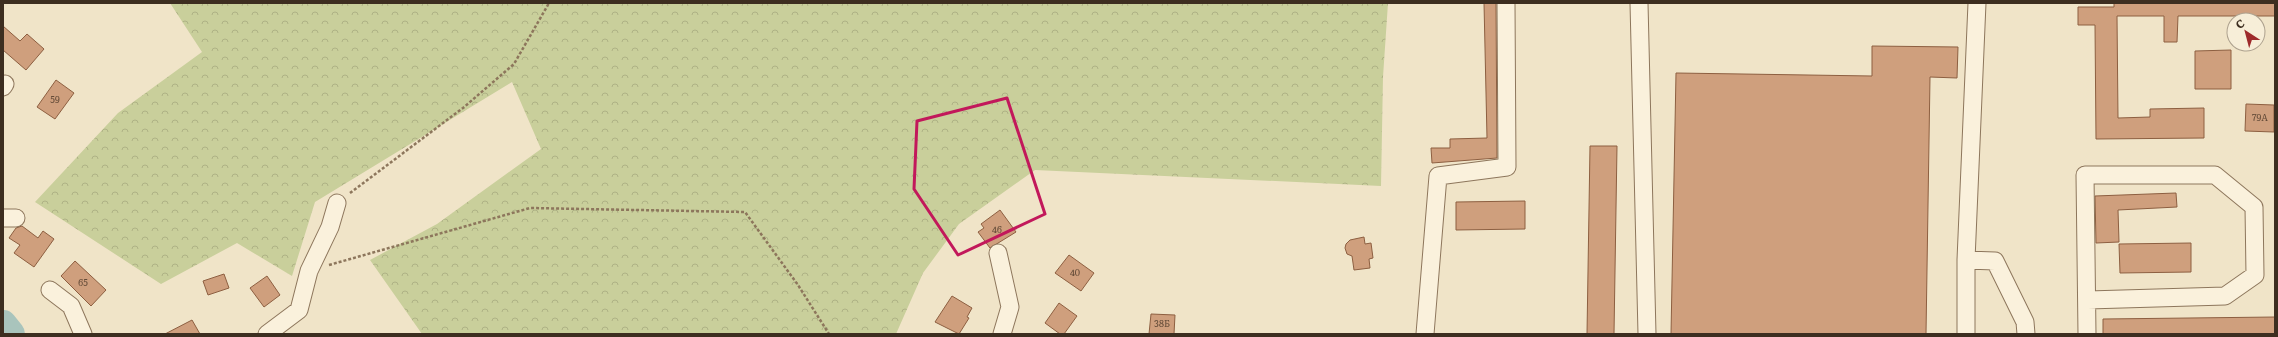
<svg xmlns="http://www.w3.org/2000/svg" width="2278" height="337" viewBox="0 0 2278 337" font-family="Literata,serif">
<defs>
<pattern id="forest-crowns" width="20" height="18" patternUnits="userSpaceOnUse"><rect width="20" height="18" fill="#c9cf9b"/><path d="M2 6a3 3 0 1 1 6 0M12 15a3 3 0 1 1 6 0" fill="none" stroke="#aeb285"/></pattern>
</defs>
<rect width="100%" height="100%" fill="#f0e4c8"/>
<path fill="url(#forest-crowns)" d="M170,3H1388L1383,77L1381,186L1035,170L959,224L923,273L896,334H422L370,260L437,224L541,149L512,82L315,202L292,276L237,243L161,284L35,202L118,113L202,52Z"/>
<g fill="none" stroke-linecap="round" stroke-linejoin="round">
<path stroke="#a9c4bc" stroke-width="28" d="M3,324L11,334"/>
</g>
<path fill="#cf9f7d" stroke="#8d5f41" d="M1484,3H1496L1497,158L1432,163L1431,148H1450V139L1487,138Z
M2114,3H2275V16H2178L2177,42H2164V16H2117L2118,118L2150,117V109L2204,108V138L2096,139L2095,25H2078V7H2114Z
M3,26L20,41L27,34L44,49L26,70L3,50Z
M1872,46L1958,47L1957,78L1930,77L1926,334H1671L1676,73L1872,76Z
M2231,50V89H2195V51Z
M56,80L74,93L55,119L37,107Z
M2246,104L2274,105V132L2245,131Z
M1590,146H1617L1614,334H1587Z
M2176,193L2177,207L2118,210L2119,242L2096,243L2095,196Z
M1525,201V229L1456,230V202Z
M1000,210L1016,232L990,248L978,232L984,228L981,224Z
M22,226L38,238L43,231L54,239L34,267L14,253L20,245L9,238L16,228Z
M1364,237L1365,244L1371,243L1373,258L1369,259L1370,268L1354,270L1352,256L1347,254L1345,248L1346,244L1350,240Z
M2191,243V272L2120,273L2119,244Z
M1069,255L1094,273L1081,291L1055,273Z
M75,261L106,290L91,306L61,276Z
M224,274L229,288L208,295L203,281Z
M267,276L280,295L264,307L250,288Z
M952,296L972,308L967,317L969,318L959,334L935,322Z
M1059,303L1077,316L1064,334H1060L1045,323Z
M1151,314L1175,315L1174,334H1149Z
M2275,317V334H2103V319Z
M192,320L200,334H165Z"/>
<g fill="none" stroke-linecap="round" stroke-linejoin="round">
<defs>
<path id="minor" d="M1639,3L1647,334
M3,87L5,84
M3,218H16
M998,253L1010,307L1002,334
M1966,260L1995,261L2025,322L2026,334
M50,290L71,306L83,334
M267,334L299,310L309,271L330,227L337,203
M1425,334L1438,176L1507,167L1506,3
M1966,334V260L1977,3
M2087,334L2085,175H2215L2254,207L2255,275L2225,296L2088,300"/>
</defs>
<use href="#minor" stroke="#8d765c" stroke-width="19"/>
<path stroke="#8d765c" stroke-width="2.5" stroke-dasharray="3 2" stroke-linecap="butt" d="M350,193L463,108L514,64L549,3
M329,265L530,208L745,212L798,285L829,334"/>
<use href="#minor" stroke="#faf1dc" stroke-width="17"/>
</g>
<path fill="none" stroke="#c2185b" stroke-width="3" stroke-linejoin="round" d="M1007,98L1045,214L958,255L914,189L917,121Z"/>
<g text-anchor="middle" stroke-width="3" stroke-linejoin="round" paint-order="stroke">
<g font-size="9" fill="#624a37">
<text x="55" y="103">59</text>
<text x="2260" y="121">79А</text>
<text x="997" y="233">46</text>
<text x="1075" y="276">40</text>
<text x="83" y="286">65</text>
<text x="1162" y="327">38Б</text>
</g>
</g>
<rect width="2278" height="337" fill="none" stroke="#3d2e20" stroke-width="8"/>
<g transform="translate(2246 32) rotate(324)"><circle r="19" fill="#f7eed8" stroke="#ada18e"/>
<path d="M0-3L7 15L0 10L-7 15Z" fill="#9e2a2b"/>
<text y="-6" font-size="11" font-weight="bold" text-anchor="middle" fill="#3d2e20">С</text>
</g>
</svg>
